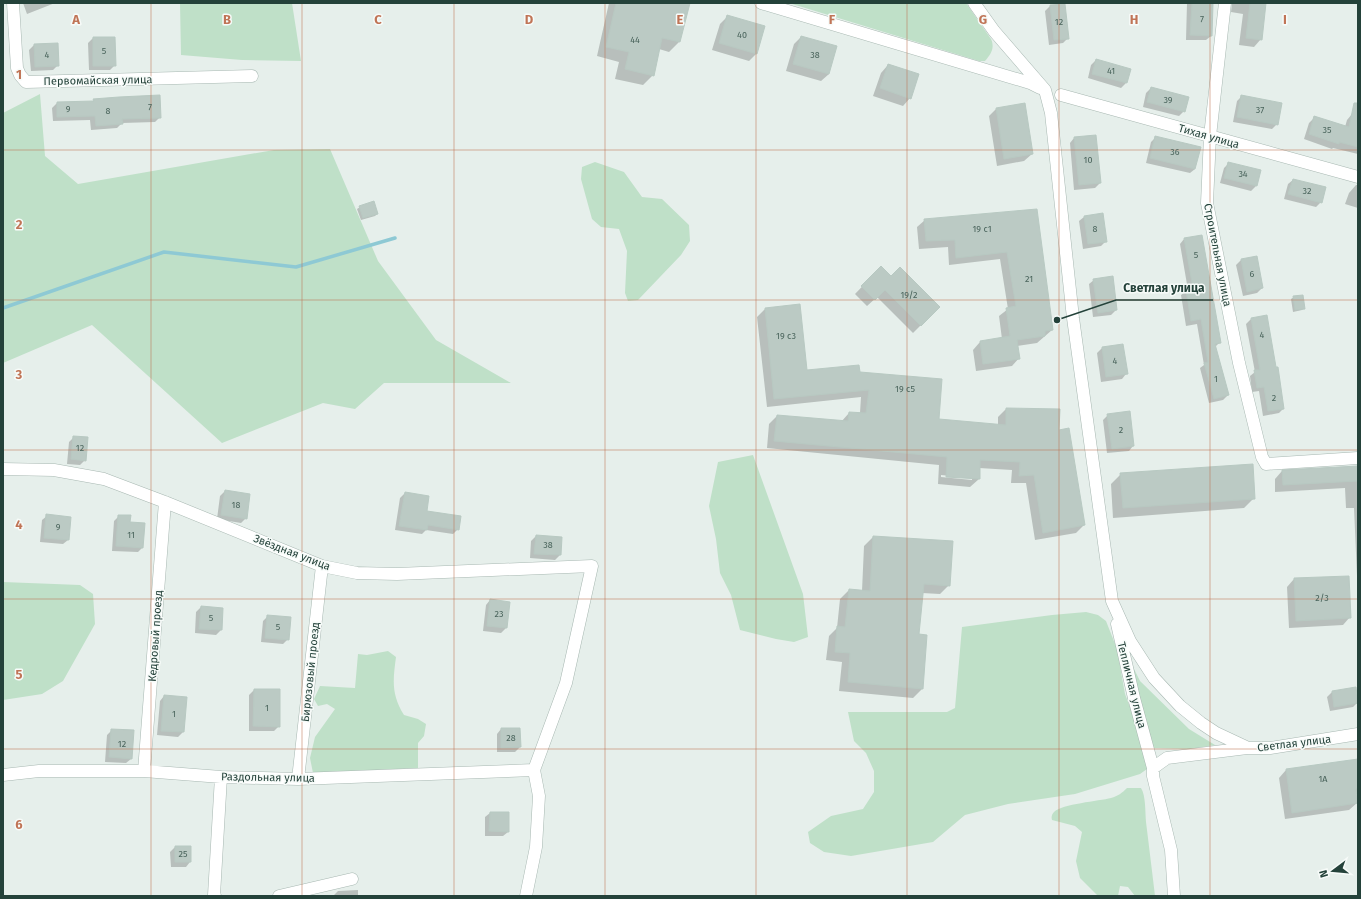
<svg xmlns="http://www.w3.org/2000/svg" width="1361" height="899" viewBox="0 0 1361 899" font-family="'Fira Sans',sans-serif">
<rect width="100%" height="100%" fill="#e6efeb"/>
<path fill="#bfe0c8" d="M180,3H292L301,61L242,60L181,55Z
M789,3H966L991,39C995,48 991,54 985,61H979Z
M40,94L45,156L78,184L274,150L330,149L378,261L436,340L511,383H384L355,409L323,403L222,443L92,325L3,363V113Z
M595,162L624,172L642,197L662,199L689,225L690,241L681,255L638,300L628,301L625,293L627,251L619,229L601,227L592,219L581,179L582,167Z
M753,455L803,594L808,637L794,642L776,639L740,630L731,595L720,573L716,539L709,506L718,462Z
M3,582L80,585L93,594L95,624L63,681L42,694L3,700Z
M1086,612L1098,615L1106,621L1117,649L1125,694L1140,733L1147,769L1140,774L1075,794L1008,804L965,815L933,842L851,856L824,852L810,843L808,832L831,816L863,809L874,792V771L866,753L854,741L848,712H947L955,708L962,627L1052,615Z
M388,651L396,657C393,680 391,694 404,715L418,719L426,724L424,736L418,743V768L313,773L310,758L315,737L335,709L327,704L318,706L314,699L320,686L355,688L358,654L367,655Z
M1131,663L1140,681L1189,729L1215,745L1190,749L1154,748L1147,734Z
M1127,788H1141C1146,796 1145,812 1146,822C1149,846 1152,871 1155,896H1135L1128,887L1120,886L1118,896L1097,895L1080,878L1076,861L1082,832L1075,826L1052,820C1051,817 1052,814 1054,812C1062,804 1099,801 1111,798C1118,796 1122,793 1127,788Z"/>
<path fill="#0003" fill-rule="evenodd" d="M23,3H55L27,14Z
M609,3H689L679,42L669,52L659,49L653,75L643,85L615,79L619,62L597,56Z
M1187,3H1212L1211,36L1206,40H1186Z
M1232,3H1265L1261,39L1254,47L1239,45L1243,14L1231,12Z
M1064,5L1068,38L1063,43L1049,45L1045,11L1050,6Z
M728,16L756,54L749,61L712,50L720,24Z
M801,37L829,74L821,81L786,71L794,44Z
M93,38L115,65L110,70H89L88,43Z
M34,45L58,65L53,70L31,71L29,50Z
M1096,60L1130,70L1126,83L1121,88L1088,78L1091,65Z
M888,65L910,98L903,106L873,96L881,73Z
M1151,88L1184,111L1179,116L1143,107L1146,93Z
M1242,96L1277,124L1272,129L1233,122L1237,101Z
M94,100L160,117L155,122L122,123L117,128L91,130L90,120L53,121L52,108L57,103L92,102Z
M996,109L1032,154L1024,161L997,166L989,116Z
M1352,114L1358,115V154L1333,148L1332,149L1304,139L1309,123L1315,117L1345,127L1347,120Z
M1156,137L1195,169L1190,173L1146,163L1151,142Z
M1074,138L1100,183L1095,188L1074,190L1070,143Z
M1229,163L1260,171L1256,186L1251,191L1220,183L1224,168Z
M1293,180L1321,202L1316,207L1284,199L1288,184Z
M1356,185H1358V208L1345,204L1349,193Z
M360,207L377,214L375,216L361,220L357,209Z
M1036,210L1052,330L1037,343L1017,346L1019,358L1012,366L976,371L973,350L980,342L1002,339L999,316L1008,309L1000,259L949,265L948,247L919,249L917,227L925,220Z
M1084,217L1106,241L1101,246L1083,249L1079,221Z
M1184,239L1220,342L1215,347L1228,395L1223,400L1209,403L1200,368L1204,365L1197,324L1186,326L1181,295L1188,290L1180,244Z
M1256,257L1262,288L1257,293L1243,296L1236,265L1241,260Z
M881,267L891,277L939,307L913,333L877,297L867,306L855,294Z
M1094,280L1116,310L1111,315L1093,317L1089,284Z
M1294,297L1304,308L1302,310L1293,312L1291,299Z
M765,309L806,372L859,373L938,420L998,426V417L1006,409L1058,431L1084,525L1076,533L1035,540L1026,483H1011L1012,470L979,468V479L970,487L938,484L939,465L767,448L769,424L777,416L841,422L849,413H860L861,397L767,407L757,317ZM941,475L972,478V480L941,477Z
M1251,319L1283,409L1279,413L1263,416L1259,391L1252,392L1250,376L1255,372L1246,324Z
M1102,348L1126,374L1122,379L1101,382L1097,353Z
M1108,415L1133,446L1129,451L1107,453L1103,420Z
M74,437L85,460L80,465L67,464L69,442Z
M1358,467V576H1357L1354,508H1346L1345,488L1275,492V479L1282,471Z
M1121,474L1254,498L1244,508L1113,518L1111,484Z
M225,491L246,518L241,523L217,519L220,496Z
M405,493L426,511L458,529L453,534L426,530L422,534L395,530L400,498Z
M47,516L68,540L63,544L40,542L42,520Z
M119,516L129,523L142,548L138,552L112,551L114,521Z
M536,536L560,555L555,560L530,558L531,541Z
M873,537L949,585L940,594L922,593L918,635L922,689L913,698L839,691L842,662L826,660L829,636L837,628L840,599L849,590L862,591L864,546Z
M1348,577L1350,617L1343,625L1289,628L1287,587L1294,579Z
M490,600L509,603L506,628L501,633L483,631L486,605Z
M201,607L221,630L216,635L195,633L196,612Z
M268,616L288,639L283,644L261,642L263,621Z
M254,690L279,726L274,731H249V695Z
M1332,692L1358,702L1353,707L1330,711L1327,697Z
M164,696L186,698L183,732L178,737L157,735L160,701Z
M501,729L520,747L515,752H497V734Z
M112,730L131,759L126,763L105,762L107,735Z
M1358,760V794H1356L1357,803L1349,810L1285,819L1279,778L1286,770Z
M490,813L508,832L503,836H485V817Z
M175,847L190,862L186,867H171L170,852Z
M358,890V896H333L338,891Z"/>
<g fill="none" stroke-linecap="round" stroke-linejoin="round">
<path stroke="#8ec9d4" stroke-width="3.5" d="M3,308L164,252L296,267L395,238"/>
</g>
<path fill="#bbcac4" stroke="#b8c9c2" d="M616,3H690L680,42L662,38L654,76L625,69L629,52L606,47Z
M1192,3H1213L1212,36L1190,35Z
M1250,3H1266L1262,40L1246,38Z
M1065,4L1069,39L1054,40L1050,5Z
M727,15L765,26L757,54L719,43Z
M801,36L837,46L829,74L793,64Z
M93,37H115L116,66H93Z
M58,43L59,66L35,67L34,44Z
M1096,59L1131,69L1127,83L1092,74Z
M888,64L919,74L911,99L880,88Z
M1151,87L1189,97L1185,112L1147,102Z
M160,95L161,118L122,119L123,124L96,126L95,116L57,117V102L94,101L93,99L119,97Z
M1241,95L1282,103L1278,125L1237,117Z
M1025,103L1033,154L1004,159L996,108Z
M1354,103H1358V147L1339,142V144L1309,134L1314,116L1349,127Z
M1096,135L1101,183L1079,185L1074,137Z
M1155,136L1201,147L1195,169L1150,158Z
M1228,162L1261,170L1257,186L1224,178Z
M1293,179L1326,187L1322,203L1288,194Z
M374,201L378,214L363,218L359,206Z
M1037,209L1053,330L1045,331V336L1017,340L1020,359L983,364L980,341L1010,336L1006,308L1016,306L1007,252L956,258L955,240L926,241L924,219Z
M1103,213L1107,242L1088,244L1084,216Z
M1202,235L1221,343L1215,344L1229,395L1214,399L1204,363L1208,362L1201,319L1191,321L1186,290L1193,288L1184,238Z
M1257,256L1263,288L1247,292L1241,259Z
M881,266L891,276L900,267L940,307L921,326L885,290L875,300L861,286Z
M1113,276L1117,310L1098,313L1093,279Z
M1303,295L1305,309L1295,310L1293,296Z
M800,304L807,370L859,365L860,372L942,379L939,419L1006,425V408L1060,409L1059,430L1069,428L1085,525L1043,533L1034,475L1019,476L1020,462L980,460V479L946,477L947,457L774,441L777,415L848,421L849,412L866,413L869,390L774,399L765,308Z
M1267,315L1276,367H1278L1284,409L1268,411L1264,387L1257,388L1254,370H1260L1251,318Z
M1123,344L1128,374L1106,377L1102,347Z
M1130,411L1134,446L1112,449L1107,414Z
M73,436L88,437L86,461L71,459Z
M1253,464L1255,499L1123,508L1120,473Z
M1358,466V481L1283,485L1282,470Z
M225,490L250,494L247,519L221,515Z
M405,492L429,496L427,511L461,516L459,530L428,525L427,530L399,526Z
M46,514L71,517L69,540L44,538Z
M118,515H131L130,522L145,523L143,548L116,546Z
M536,535L562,537L561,555L534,554Z
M873,536L953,541L950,586L924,584L919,634L927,635L923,689L848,682L850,653L835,652L837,626L845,627L849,589L870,591Z
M1349,576L1351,618L1296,621L1294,578Z
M490,599L510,602L507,628L487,626Z
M201,606L223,608L222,630L199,629Z
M267,615L291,617L289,640L265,638Z
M1356,687L1358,703L1334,707L1332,691Z
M254,689H280V727L253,726Z
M164,695L187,697L184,732L161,731Z
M501,728H520L521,747L501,748Z
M111,729L134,730L132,759L109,757Z
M1358,759V788L1356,789L1358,803L1292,813L1286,769Z
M490,812H509V832L489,831Z
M175,846H191V862H175Z"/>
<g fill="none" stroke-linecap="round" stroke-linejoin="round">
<defs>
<path id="minor" d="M13,3L17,68L20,75L26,82L252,76
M761,3L1030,83L1040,88
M974,3L994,31L1045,90L1051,113L1073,318L1112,601L1130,641L1154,678L1180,706L1201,723L1216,733L1248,748H1270L1358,734
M1225,3L1210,136L1207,203L1239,363L1262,457L1266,464L1358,458
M1061,95L1358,177
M3,469L54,470L104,479L165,502L322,566L357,573L397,574L592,566L566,683L534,770L539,796L536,847L526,896
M1117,624L1134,698L1153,768
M144,771L165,502
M3,775L39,771H144L221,777L298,779L534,770
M298,779L322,566
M215,896L214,895L221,777
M279,896L352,879
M1174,896L1171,850L1153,776V768L1167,758L1247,748"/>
</defs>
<use href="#minor" stroke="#a8b8b2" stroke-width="13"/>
<use href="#minor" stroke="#fff" stroke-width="12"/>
</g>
<path fill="none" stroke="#c07456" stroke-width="1" stroke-opacity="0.55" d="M151,3V896M302,3V896M454,3V896M605,3V896M756,3V896M907,3V896M1059,3V896M1210,3V896M3,150H1358M3,300H1358M3,450H1358M3,599H1358M3,749H1358"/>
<g text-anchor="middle" stroke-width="3" stroke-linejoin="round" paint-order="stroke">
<g font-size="9" fill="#4a645c">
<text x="1202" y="22">7</text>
<text x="1059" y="25">12</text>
<text x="742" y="38">40</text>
<text x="635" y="43">44</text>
<text x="104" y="54">5</text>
<text x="47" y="58">4</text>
<text x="815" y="58">38</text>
<text x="1111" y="74">41</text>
<text x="1168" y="103">39</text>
<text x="150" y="110">7</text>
<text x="68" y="112">9</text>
<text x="1260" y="113">37</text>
<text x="108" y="114">8</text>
<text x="1327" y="133">35</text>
<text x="1175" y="155">36</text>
<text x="1088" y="163">10</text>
<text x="1243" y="177">34</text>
<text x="1307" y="194">32</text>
<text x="982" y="232">19 с1</text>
<text x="1095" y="232">8</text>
<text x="1196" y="258">5</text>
<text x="1252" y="277">6</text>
<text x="1029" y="282">21</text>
<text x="909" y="298">19/2</text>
<text x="1262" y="338">4</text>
<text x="786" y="339">19 с3</text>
<text x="1115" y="364">4</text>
<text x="1216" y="382">1</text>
<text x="905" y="392">19 с5</text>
<text x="1274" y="401">2</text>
<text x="1121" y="433">2</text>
<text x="80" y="451">12</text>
<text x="236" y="508">18</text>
<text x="58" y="530">9</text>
<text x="131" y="538">11</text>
<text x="548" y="548">38</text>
<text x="1322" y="601">2/3</text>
<text x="499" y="617">23</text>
<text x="211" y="621">5</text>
<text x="278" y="630">5</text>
<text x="267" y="711">1</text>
<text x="174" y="717">1</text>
<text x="511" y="741">28</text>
<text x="122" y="747">12</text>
<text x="1323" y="782">1А</text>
<text x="183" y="857">25</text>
</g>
<g font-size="11" fill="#24423a" stroke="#f7fbf9">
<text transform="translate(98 80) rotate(-1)" y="4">Первомайская улица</text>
<text transform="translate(1209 136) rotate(16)" y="4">Тихая улица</text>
<text transform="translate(1218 255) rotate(79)" y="4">Строительная улица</text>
<text transform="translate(292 552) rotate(21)" y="4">Звёздная улица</text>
<text transform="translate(155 636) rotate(-86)" y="4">Кедровый проезд</text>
<text transform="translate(310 672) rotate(-84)" y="4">Бирюзовый проезд</text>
<text transform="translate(1132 685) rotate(76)" y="4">Тепличная улица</text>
<text transform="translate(1294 743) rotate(-7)" y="4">Светлая улица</text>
<text transform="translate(268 777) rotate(1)" y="4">Раздольная улица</text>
</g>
</g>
<g font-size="13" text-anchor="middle" font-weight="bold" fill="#c07456" stroke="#f7fbf9" stroke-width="3" stroke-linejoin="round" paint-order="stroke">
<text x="76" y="24">A</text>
<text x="227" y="24">B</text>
<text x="378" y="24">C</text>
<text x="529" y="24">D</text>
<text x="680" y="24">E</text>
<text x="832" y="24">F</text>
<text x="983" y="24">G</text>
<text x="1134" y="24">H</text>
<text x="1285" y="24">I</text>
<text x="19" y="79">1</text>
<text x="19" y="229">2</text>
<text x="19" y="379">3</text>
<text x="19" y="529">4</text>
<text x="19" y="679">5</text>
<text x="19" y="829">6</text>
</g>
<path fill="none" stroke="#24423a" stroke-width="1.5" d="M1057 320L1116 300H1213"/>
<circle fill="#24423a" stroke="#f7fbf9" stroke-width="1.5" cx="1057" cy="320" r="4"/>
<g font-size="12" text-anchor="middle" font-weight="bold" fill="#24423a" stroke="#f7fbf9" stroke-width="3" stroke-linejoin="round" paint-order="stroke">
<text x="1164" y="292">Светлая улица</text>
</g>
<rect width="1361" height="899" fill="none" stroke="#24423a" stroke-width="8"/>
<g transform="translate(1333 871) rotate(254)" stroke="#f7fbf9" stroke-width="3" paint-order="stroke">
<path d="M0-3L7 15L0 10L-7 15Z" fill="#24423a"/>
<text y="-6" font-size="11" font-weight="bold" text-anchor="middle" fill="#24423a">N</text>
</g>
</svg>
